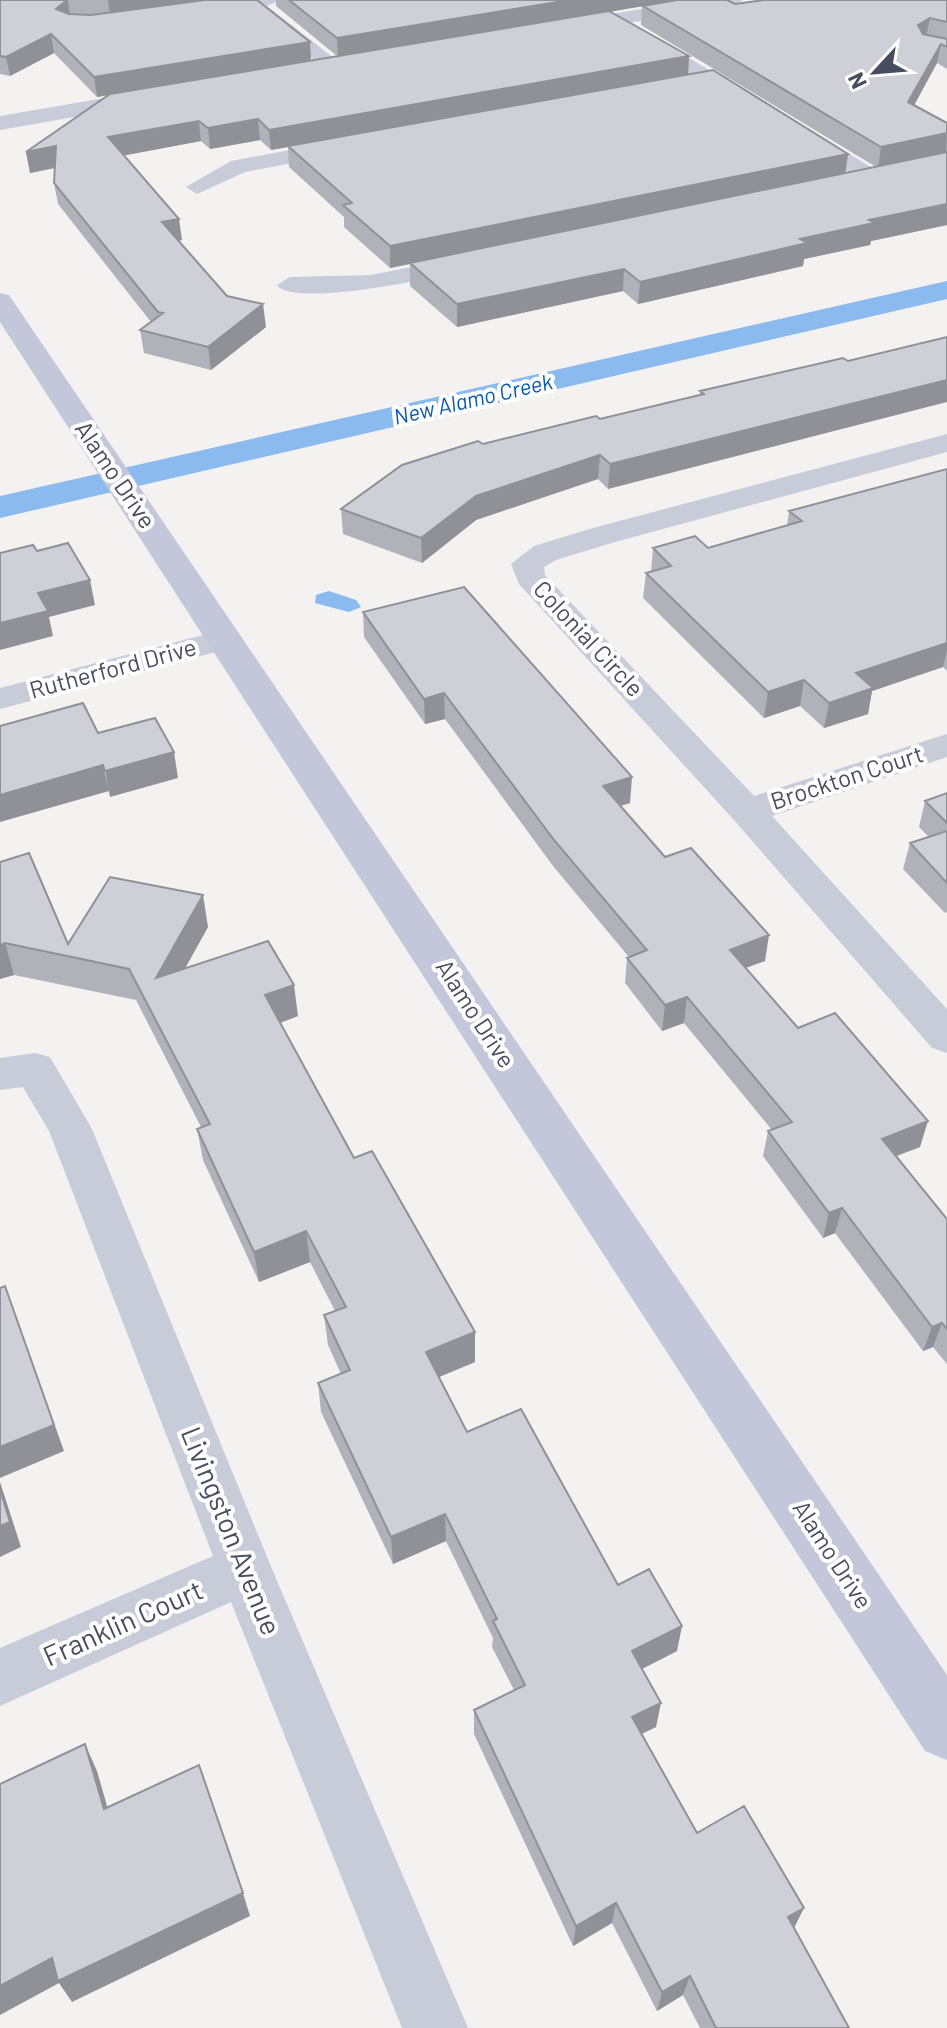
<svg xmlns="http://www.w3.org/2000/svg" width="947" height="2028" viewBox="0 0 947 2028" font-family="Barlow,sans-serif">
<rect width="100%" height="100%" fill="#f3f2f1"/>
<path fill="#8bbaef" d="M329,591L356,600L361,607L349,612L315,603L316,595Z"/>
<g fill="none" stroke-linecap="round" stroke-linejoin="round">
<path fill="#8bbaef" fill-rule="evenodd" d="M947,281V299L0,518V496Z"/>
<path fill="#c8cbd8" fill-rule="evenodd" d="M236,0H281L267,6L344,66L341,70H327L260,16L258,12L267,6L202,17L193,11L195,7Z
M639,28L881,173L884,178L873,185L865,183L632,38L629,34Z
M344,140L352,142L355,147L352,152L245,172L197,194L186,187L231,161Z
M466,256L478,263L475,268C445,276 294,309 277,285L290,277L371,275Z
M947,434V452L615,542L556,560L544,567L545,575L560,591L754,796L947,734V757L772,816L947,1009V1053L932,1048L734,820L519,584L511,564L534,546L593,528Z
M226,629L238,632L243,639L238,646L0,709V688Z
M35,1053L50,1057L92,1129L272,1569L468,2028H402L231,1602L0,1706V1648L213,1556L49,1131L23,1087L0,1090V1058Z"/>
<path fill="#c8cbd8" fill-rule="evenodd" d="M697,0H743L733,6L561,34L551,28L561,22Z
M146,91L154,93L157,98L154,103L0,130V116Z"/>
<path fill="#c4c7da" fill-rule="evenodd" d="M0,293L9,295L13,301L947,1675V1760L925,1751L0,322Z"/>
</g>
<path fill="#b1b2b9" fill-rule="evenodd" d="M0,0H257L310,42L311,60L337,56L276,6V0H727L735,4L947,0V69L937,63L914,105L947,123V225L871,241L870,245L804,259L803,266L638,304L623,291L457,327L410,286V264L390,268L344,227V217L289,167L288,147L271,150L260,140L210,149L201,141L124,155L182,240L179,241L227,296L266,327L211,370L144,353L140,330L151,322L58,204L54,183L55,168L30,173L26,152L108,95L97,97L54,53L10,76L0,74ZM642,6L641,25L876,167L845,173L848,154L688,75L689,56L609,12Z
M843,358L608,489L598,479L476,520L422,563L343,534L341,509L483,444L700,396V391Z
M947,469V671L943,667L872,691L868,714L824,728L800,706L764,718L643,598L646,573L651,572L653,548H708L787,526L789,511Z
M363,612L630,803L620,805L665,857L765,961L746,968L798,1028L920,1147L896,1156L947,1219V1364L933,1347L923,1351L835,1233L823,1238L763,1156L768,1131L772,1130L684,1023L662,1031L625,983L627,958L629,957L553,866L445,719L425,724L364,637Z
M947,793V912L945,913L903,869L910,843L929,837L919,827L925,801Z
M0,862L68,944L208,927L185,968L298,1016L280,1023L354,1158L475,1332V1362L439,1377L467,1432L618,1585L677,1651L642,1669L656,1727L641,1734L697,1833L794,1928L849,2028H700L683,1995L657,2011L612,1923L573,1946L474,1734V1710L514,1690L492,1647L493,1638L446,1541L393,1564L321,1412L318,1383L341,1374L328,1345L324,1315L335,1311L310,1262L259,1282L203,1160L197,1129L201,1127L136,1000L14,975L0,979Z"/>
<path fill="#909196" d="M67,0H68L70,17L56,9Z
M108,0H216L110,16Z
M570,0H680L338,57L337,38Z
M930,18L926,37L915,44L918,25Z
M51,34L54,53L10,76L6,57Z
M310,42L311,61L97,97L94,77Z
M941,44L937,63L905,122L908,102Z
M689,56L688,75L271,150L269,130Z
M258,119L260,140L210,149L208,128Z
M199,121L201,141L111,158L108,137Z
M947,133L946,153L878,168L881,147Z
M56,146L59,167L30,173L26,152Z
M848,154L845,175L390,268V246Z
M947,204V225L871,241L870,245L804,259L803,266L638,304L640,282L869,220Z
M179,219L182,240L165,243L162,222Z
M624,269L623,291L457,327V304Z
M263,304L266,327L211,370L208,347Z
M947,380V402L608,489L610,464Z
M600,455L598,479L476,520L422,563L421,538L476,496Z
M90,580L95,605L49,617L53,636L0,650V623L38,593Z
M947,643V650L943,667L872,691L868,714L824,728L829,703L856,673Z
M804,680L800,706L764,718L768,692Z
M444,693L445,719L425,724L424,699Z
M174,752L178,778L110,797L105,771Z
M103,765L109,791L0,822V795Z
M632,777L630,803L601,812L603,786Z
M203,895L208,927L162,1010L156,978Z
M769,935L765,961L726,975L730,950Z
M5,943L14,975L0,979V945Z
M294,985L298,1016L269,1027L265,995Z
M687,997L684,1023L662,1031L665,1005Z
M928,1121L920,1147L875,1164L882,1139Z
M842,1208L835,1233L823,1238L829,1213Z
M306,1231L310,1262L259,1282L254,1252Z
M5,1286L64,1451L0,1478V1447Z
M942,1323L933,1347L923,1351L932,1327Z
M475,1332V1362L427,1382L426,1352Z
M0,1482L21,1547L0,1557Z
M445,1514L446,1541L393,1564L391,1537Z
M682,1626L677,1651L628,1676L632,1651Z
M661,1703L656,1727L627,1741L632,1717Z
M85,1744L97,1771L115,1834L104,1809Z
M243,1893L250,1916L72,2002L59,1983L0,2015V1986L52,1958Z
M616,1903L612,1923L573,1946L576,1926Z
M804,1908L794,1928L788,1917Z
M690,1976L683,1995L657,2011L662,1992Z"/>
<path fill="#cecfd7" stroke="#909196" stroke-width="2" d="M0,0H67L56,9L69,14L91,15L205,0H257L310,42L94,77L51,34L6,57L0,56Z
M289,0H570L337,38Z
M677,0H727L735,4L764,0H947V22L930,18L918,25L923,34L947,39V47L941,44L908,102L947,123V133L881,147L643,6Z
M609,11L689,56L269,130L258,119L208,128L199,121L108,137L179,219L162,222L227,296L263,304L208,347L140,330L163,313L158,312L54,183L56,146L26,152L110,94Z
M713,70L848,154L390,246L343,205L352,203L288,146Z
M947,152V204L869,220L874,223L800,239L807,243L640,282L624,269L457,304L410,263Z
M947,337V380L610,464L600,455L476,496L421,538L341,509L402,465L478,441L483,444L596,416L600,419L704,394L700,391L843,358L848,361Z
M947,469V643L856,673L873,688L829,703L804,680L768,692L646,573L671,566L653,548L695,536L708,548L802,521L789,511Z
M68,543L90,580L38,593L48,611L0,623V553L33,545L37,551Z
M464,587L632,777L603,786L665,857L691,848L769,935L730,950L798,1028L835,1013L928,1121L882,1139L947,1219V1329L942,1323L932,1327L842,1208L829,1213L768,1131L792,1122L687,997L665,1005L627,958L647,950L554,840L444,693L424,699L363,612Z
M83,703L98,733L155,718L174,752L105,771L103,765L0,795V726Z
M947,793V823L925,801Z
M947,831V883L910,843Z
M29,853L68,944L110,877L203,895L156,978L268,941L294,985L265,995L354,1158L372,1151L475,1332L426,1352L467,1432L521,1409L618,1585L649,1569L682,1626L632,1651L661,1703L632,1717L697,1833L744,1806L804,1908L788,1917L849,2028H716L690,1976L662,1992L616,1903L576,1926L474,1710L525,1685L493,1621L497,1619L445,1514L391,1537L318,1383L350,1370L324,1315L346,1307L306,1231L254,1252L197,1129L210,1124L129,969L5,943L0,945V862Z
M5,1286L54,1425L0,1447V1288Z
M0,1490L10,1522L0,1526Z
M85,1744L104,1809L199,1765L243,1893L58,1981L52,1958L0,1986V1784Z"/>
<g text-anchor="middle" stroke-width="8" stroke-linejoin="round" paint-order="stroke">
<g font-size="22" font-style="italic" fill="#0858b2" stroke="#fff">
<text transform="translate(473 399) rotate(-13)" y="8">New Alamo Creek</text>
</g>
<g font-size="24" fill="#484d5f" stroke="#fff">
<text transform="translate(115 475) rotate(56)" y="8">Alamo Drive</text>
<text transform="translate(588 639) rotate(47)" y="8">Colonial Circle</text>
<text transform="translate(113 669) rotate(-15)" y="8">Rutherford Drive</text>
<text transform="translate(847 778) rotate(-18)" y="8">Brockton Court</text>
<text transform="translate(475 1014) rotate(57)" y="8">Alamo Drive</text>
<text transform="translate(832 1555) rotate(57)" y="8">Alamo Drive</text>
</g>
<g font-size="28" fill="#484d5f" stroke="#fff">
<text transform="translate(231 1531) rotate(68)" y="10">Livingston Avenue</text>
<text transform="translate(123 1623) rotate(-24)" y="10">Franklin Court</text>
</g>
</g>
<g transform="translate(875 72) rotate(244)" stroke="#ffffff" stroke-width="6" paint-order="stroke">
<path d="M0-6L14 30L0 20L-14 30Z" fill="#484d5f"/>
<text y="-12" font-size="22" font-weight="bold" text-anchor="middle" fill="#484d5f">N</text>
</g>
</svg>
